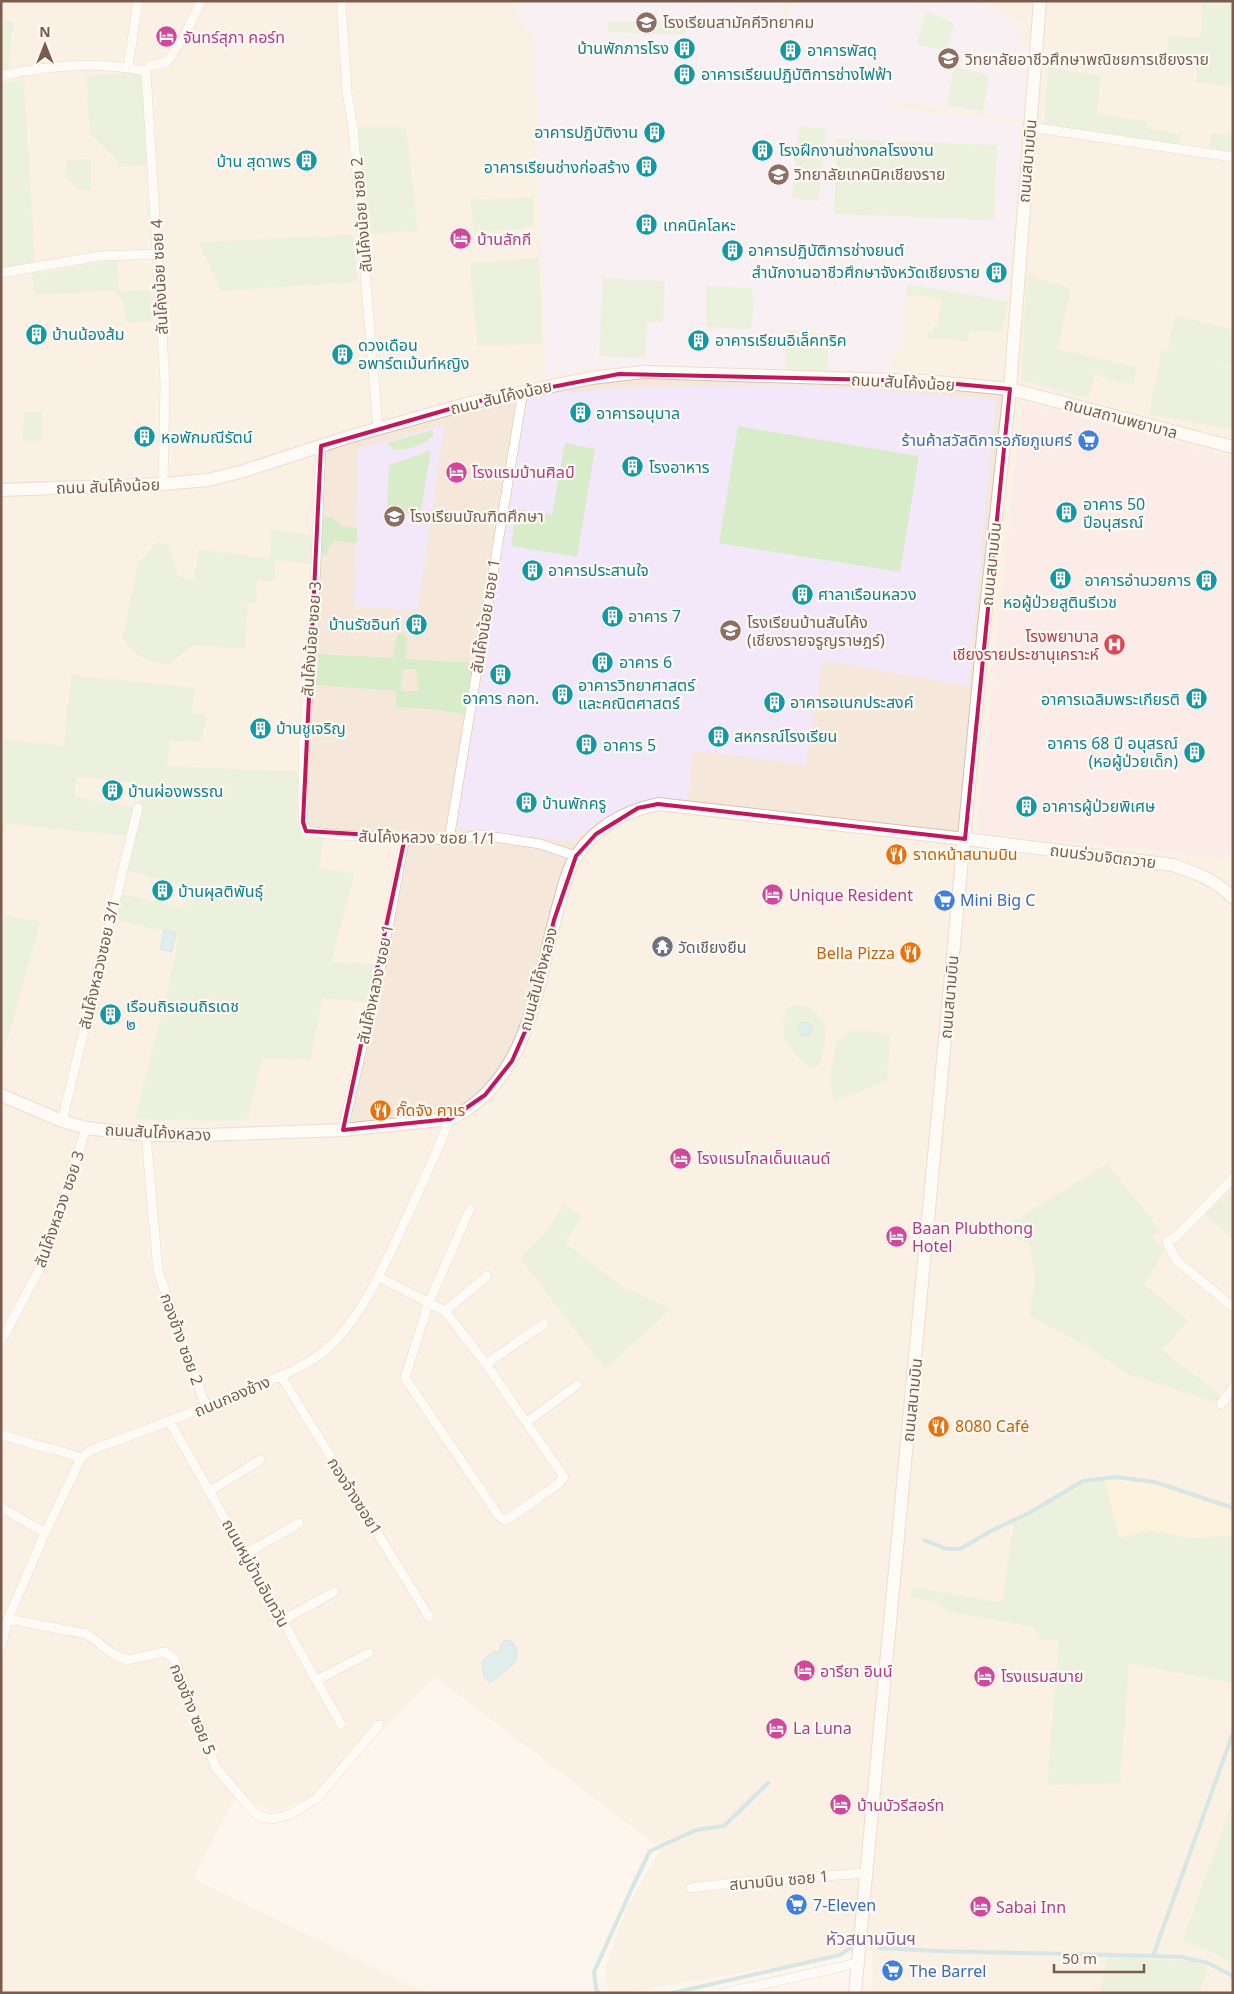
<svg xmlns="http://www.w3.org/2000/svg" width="1234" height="1994" viewBox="0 0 1234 1994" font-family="'Noto Sans','Noto Sans Thai',sans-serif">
<rect width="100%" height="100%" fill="#fdf6ec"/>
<path fill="#f5e8da" d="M1,1H1233V1993H873L872,1950L623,1993H608L605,1969L626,1908L661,1849L435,1677L316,1795L275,1812L236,1796L193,1878L426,1993H1Z"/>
<path fill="#f3e8fa" d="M512,1H786L778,18L767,25L893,69L888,107L1021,122L1007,301L907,285L901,340L903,350H891L890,373L827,369L825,372L778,370L603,367L546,376L534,29H526Z
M794,1H977L1022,23L1015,41L1033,49L1023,119L890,100L894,69L782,30Z
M799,385L996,399L968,686L823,660L806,765L694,750L687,801L646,799L596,823L574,841L457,828L528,396L624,387Z
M444,425L418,610L354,606L358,449Z"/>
<path fill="#fbdfe3" d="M1022,403L1233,458V858L977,832Z"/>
<path fill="#d8ecc9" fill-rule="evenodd" d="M1202,1H1233V86L1196,82L1197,66L1166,65L1168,36L1201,38Z
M927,11L955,24L945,51L916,44Z
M1,18L13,23L8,70H1Z
M687,21L686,35L608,32V22Z
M954,67L989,75L983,111L947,106Z
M1048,67L1101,76L1097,113L1147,122V129L1182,134L1178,145L1044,126Z
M142,73L148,165L119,167L116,159L90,134L86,75Z
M24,79L35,263L1,268V84Z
M799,126L826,129L819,201L792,198Z
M358,127H406L418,231L371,234L365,229Z
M1212,133L1233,135V151L1209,148Z
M837,139L997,145L994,220L834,214Z
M91,159V190H77L63,173L67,172V160Z
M533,197L534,227L474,233L470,200Z
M353,235L357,282L221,291L199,242Z
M539,258L542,344L477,346L470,263Z
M117,260L119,291L151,290L153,321L126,323L123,301L113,290L35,295L32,274Z
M1027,275L1069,288L1070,293L1057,349L1136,367L1134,385L1095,375L1088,398L1021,380Z
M603,278L665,281L663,322H647L645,358L599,356Z
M907,284L1007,301L1002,331L969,332L967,341L928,338L927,333H933L934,326L938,325L941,298L906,295Z
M706,286L751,288L754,300L751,329L706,327Z
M1175,316L1233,329V367L1218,364L1233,369V430L1149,414L1162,350L1167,351Z
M787,330L826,334C827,345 831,362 825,372H787L785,362Z
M24,412H42V441H22Z
M738,426L919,456L900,572L719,543Z
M433,430V435C423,446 408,451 393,449L387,443Z
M565,443L595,449L577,557L511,546L517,509L552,515Z
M428,450L431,451L420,515L389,512L387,510L389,465L426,452Z
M321,516L333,518L342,527L357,528V543L333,541L332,546H329L327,556L320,554Z
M271,529L313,535L310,564L275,560V581L257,580L256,603L248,604L244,649L192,645L169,665C146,660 137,658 123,638L138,564L157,542L168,544L178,576L194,581L199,549L270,559Z
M397,633L405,634V637H407L406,659L473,663L464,714L430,709L396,707V691L316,685L318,654L393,658ZM402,669H416L418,691H401Z
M71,675L195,688L192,713L206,714L202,742L170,740L167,766L304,772L302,819L304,838H324L319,868L354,873L331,962L381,965L372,1003L323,998L310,1060L262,1058L247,1121L135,1119L169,984L179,934L110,919L116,893L184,908L188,886L122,870L129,836L8,824L1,839V748L4,739L64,746ZM76,777L145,784L138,808L75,797Z
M1,914L40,922L1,1062Z
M797,1005C812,1005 826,1018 826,1034C826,1044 821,1056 819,1066L812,1068C790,1053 774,1033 789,1007Z
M852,1030L880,1033L890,1036L887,1080L834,1102L830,1079L836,1042Z
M1107,1164L1160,1230L1152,1238L1165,1249L1144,1285L1188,1320L1162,1350L1219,1394L1221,1404L1128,1374L1088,1347L1029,1315L1036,1277L1029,1244L998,1231Z
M1233,1189V1239L1205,1215Z
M564,1204L582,1216L565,1243L624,1288L671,1309L605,1369L520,1258L545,1233Z
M1104,1478L1119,1538L1151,1530L1191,1538L1233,1535V1683L1129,1663L1120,1783L1047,1785L1059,1640H1040L1039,1635L1032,1627L949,1611L935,1602L911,1597L913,1587L1002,1603L1014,1521L1083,1481Z
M1233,1801V1964L1216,1954L1183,1940Z
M1108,1957L1190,1961L1208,1967L1199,1993H1099Z"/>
<path fill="#fcefc7" d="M1115,1477L1155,1482L1233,1508V1535L1192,1538L1151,1530L1119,1538L1104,1478Z"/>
<path fill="#bfe3e8" stroke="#a5d3da" d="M164,930L176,933L172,952L160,949Z
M798 1029a7 7 0 1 1 14 0a7 7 0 1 1-14 0Z
M505,1640L511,1641C523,1655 515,1665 502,1673C497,1677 496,1680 489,1682L484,1676L482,1661L493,1652H500L501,1645Z"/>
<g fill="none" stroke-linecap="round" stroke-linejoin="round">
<path stroke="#a5d3da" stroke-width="4" d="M924,1540L947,1549H960L993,1530L1029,1513L1083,1481L1115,1477L1155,1482L1233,1508
M879,1948L937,1951L1153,1956L1233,1733
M1153,1956L1182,1957L1208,1963L1233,1976
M599,1993L596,1989L594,1972L631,1890L650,1851L696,1830L724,1826L768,1783
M672,1993L840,1955L851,1947H855"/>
<defs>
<path id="street" d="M341,1L347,93L353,127L378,429
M128,67L138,1
M146,71L165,383L163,484
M146,71L150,66L167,62L185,35L201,1
M1,76C48,65 99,61 146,71
M1030,127L1233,157
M1,273L100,256L157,254
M321,446L312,655L303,748V822L306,831L339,835L449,840L481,835L540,844L576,856
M449,840L523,391
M62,1121L138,808
M343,1130L381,965L405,837
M146,1135L158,1271L206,1407
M1233,1178L1176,1237L1167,1242L1177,1261L1233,1307
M379,1277L445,1311L486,1364L564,1477L558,1484L511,1517L504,1520L499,1516L405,1378L429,1302L470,1209
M445,1311L487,1276
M1,1341L46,1257L86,1128
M486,1364L544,1324
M281,1376L429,1617
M1221,1404L1233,1388
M170,1422L341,1724
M527,1422L577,1385
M1,1434C27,1445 55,1447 81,1458
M210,1491L260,1460
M1,1507L45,1533
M245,1554L299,1523
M8,1619L87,1634L113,1654L127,1660L164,1652L174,1659L216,1768L254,1812L263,1817L273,1819L293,1813L316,1799L379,1725
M283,1620L334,1592
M1,1647L8,1619L45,1533L81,1458L91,1450C144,1431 196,1411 247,1390C275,1378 308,1367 330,1346C363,1314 382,1270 401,1230C418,1193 435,1157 450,1119
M317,1680L369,1653
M691,1888L742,1882L867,1873
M724,1993L858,1963"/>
<path id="secondary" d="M1,490L163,484L208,480L244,471L348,437L474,402L591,378L643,372L924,381L1010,389L1233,447
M1,1095L62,1121L86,1128L146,1135H207L343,1130L450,1119C531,1081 537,980 559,904C564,888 567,869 577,855C597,826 625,811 658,804L965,839L1173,865C1196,873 1216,880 1233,898
M855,1993L984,626L1010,389L1040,1"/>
</defs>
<use href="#street" stroke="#d1beb0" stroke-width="10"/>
<use href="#secondary" stroke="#d6c0b0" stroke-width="14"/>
<use href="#street" stroke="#fff" stroke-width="9"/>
<use href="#secondary" stroke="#fff" stroke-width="12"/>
</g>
<path d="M0 0H1234V1994H0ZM619,374L924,381L1010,389L965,839L658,804L638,808L596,834L576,856L554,920L527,1027L512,1061L485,1095L450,1119L343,1130L405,837L306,831L303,822L321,446L474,402Z" fill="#fdf6ec" fill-opacity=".55" fill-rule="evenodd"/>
<path fill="none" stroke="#c2185b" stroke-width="4" stroke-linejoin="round" d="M619,374L924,381L1010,389L965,839L658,804L638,808L596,834L576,856L554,920L527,1027L512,1061L485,1095L450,1119L343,1130L405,837L306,831L303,822L321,446L474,402Z"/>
<defs>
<symbol id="school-disc" viewBox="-11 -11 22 22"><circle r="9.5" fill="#8d6e63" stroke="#fffaf3"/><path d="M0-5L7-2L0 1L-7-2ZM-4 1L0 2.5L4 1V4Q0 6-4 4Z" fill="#fff"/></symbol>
<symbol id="hotel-disc" viewBox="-11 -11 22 22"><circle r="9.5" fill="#d1479c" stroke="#fffaf3"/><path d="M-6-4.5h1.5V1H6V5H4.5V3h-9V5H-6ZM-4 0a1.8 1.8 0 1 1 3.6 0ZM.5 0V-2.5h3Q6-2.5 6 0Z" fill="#fff"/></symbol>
<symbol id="building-disc" viewBox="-11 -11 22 22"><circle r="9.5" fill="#0f9aa8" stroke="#fffaf3"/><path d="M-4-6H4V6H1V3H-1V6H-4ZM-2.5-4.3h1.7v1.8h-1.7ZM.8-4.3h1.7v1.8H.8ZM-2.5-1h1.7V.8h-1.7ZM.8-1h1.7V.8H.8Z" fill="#fff"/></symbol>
<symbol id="university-disc" viewBox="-11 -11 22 22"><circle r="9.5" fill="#8d6e63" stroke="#fffaf3"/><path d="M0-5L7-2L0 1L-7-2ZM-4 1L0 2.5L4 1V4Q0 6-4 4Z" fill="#fff"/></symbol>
<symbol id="supermarket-disc" viewBox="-11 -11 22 22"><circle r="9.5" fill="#3f7fe0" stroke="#fffaf3"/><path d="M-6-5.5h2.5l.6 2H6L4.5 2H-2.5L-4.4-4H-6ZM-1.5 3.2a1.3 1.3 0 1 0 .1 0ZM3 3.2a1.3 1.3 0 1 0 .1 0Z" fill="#fff"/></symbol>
<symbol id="hospital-disc" viewBox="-11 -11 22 22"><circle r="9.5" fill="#e0444e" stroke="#fffaf3"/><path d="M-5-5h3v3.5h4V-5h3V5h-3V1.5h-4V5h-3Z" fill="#fff"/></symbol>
<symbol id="restaurant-disc" viewBox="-11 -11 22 22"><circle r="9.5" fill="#e8710a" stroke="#fffaf3"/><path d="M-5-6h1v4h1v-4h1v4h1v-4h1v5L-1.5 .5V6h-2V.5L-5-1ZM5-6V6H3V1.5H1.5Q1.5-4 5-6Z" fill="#fff"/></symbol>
<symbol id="temple-disc" viewBox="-11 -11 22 22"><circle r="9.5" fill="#6b7280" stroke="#fffaf3"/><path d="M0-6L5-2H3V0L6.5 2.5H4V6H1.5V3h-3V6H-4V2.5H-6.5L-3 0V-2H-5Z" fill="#fff"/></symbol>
</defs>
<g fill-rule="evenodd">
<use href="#school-disc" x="634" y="10" width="25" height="25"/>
<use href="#hotel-disc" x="154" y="24" width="25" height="25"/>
<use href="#building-disc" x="672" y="36" width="25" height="25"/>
<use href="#building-disc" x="778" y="38" width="25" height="25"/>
<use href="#university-disc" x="936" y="46" width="25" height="25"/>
<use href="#building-disc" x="672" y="62" width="25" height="25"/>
<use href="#building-disc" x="642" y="120" width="25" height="25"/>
<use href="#building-disc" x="750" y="138" width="25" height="25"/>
<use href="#building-disc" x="294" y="148" width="25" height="25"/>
<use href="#building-disc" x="634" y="154" width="25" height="25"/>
<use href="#university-disc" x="766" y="162" width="25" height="25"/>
<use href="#building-disc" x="634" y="212" width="25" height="25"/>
<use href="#hotel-disc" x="448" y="226" width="25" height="25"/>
<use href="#building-disc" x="720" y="238" width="25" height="25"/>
<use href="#building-disc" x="984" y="260" width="25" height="25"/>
<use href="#building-disc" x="24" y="322" width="25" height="25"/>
<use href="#building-disc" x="686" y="328" width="25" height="25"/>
<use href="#building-disc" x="330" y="342" width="25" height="25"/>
<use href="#building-disc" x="568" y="400" width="25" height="25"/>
<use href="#building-disc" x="132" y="424" width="25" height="25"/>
<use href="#supermarket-disc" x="1076" y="428" width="25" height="25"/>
<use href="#building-disc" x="620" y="454" width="25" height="25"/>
<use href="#hotel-disc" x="444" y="460" width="25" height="25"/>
<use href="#building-disc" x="1054" y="500" width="25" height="25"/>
<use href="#school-disc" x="382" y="504" width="25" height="25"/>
<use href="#building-disc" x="520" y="558" width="25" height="25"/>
<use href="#building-disc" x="1048" y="566" width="25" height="25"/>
<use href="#building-disc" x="1194" y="568" width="25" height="25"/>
<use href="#building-disc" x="790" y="582" width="25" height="25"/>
<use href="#building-disc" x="600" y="604" width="25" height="25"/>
<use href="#building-disc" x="404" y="612" width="25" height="25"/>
<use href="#school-disc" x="718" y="618" width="25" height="25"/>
<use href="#hospital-disc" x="1102" y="632" width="25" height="25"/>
<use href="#building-disc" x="590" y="650" width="25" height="25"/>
<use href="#building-disc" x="488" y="662" width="25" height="25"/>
<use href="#building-disc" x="550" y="682" width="25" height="25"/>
<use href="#building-disc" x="1184" y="686" width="25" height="25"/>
<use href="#building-disc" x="762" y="690" width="25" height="25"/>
<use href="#building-disc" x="248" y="716" width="25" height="25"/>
<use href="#building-disc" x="706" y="724" width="25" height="25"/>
<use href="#building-disc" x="574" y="732" width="25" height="25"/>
<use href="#building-disc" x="1182" y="740" width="25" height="25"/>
<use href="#building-disc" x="100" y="778" width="25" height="25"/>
<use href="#building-disc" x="514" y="790" width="25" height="25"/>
<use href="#building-disc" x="1014" y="794" width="25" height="25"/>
<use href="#restaurant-disc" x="884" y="842" width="25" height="25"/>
<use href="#building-disc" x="150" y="878" width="25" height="25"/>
<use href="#hotel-disc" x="760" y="882" width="25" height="25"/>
<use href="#supermarket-disc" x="932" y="888" width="25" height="25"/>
<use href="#temple-disc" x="650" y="934" width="25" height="25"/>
<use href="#restaurant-disc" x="898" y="940" width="25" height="25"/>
<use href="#building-disc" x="98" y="1002" width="25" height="25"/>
<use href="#restaurant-disc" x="368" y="1098" width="25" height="25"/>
<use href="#hotel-disc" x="668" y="1146" width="25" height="25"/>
<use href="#hotel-disc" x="884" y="1224" width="25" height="25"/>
<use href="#restaurant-disc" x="926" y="1414" width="25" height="25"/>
<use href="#hotel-disc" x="792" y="1658" width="25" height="25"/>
<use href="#hotel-disc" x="972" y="1664" width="25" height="25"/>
<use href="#hotel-disc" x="764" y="1716" width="25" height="25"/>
<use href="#hotel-disc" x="828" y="1792" width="25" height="25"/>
<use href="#supermarket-disc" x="784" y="1892" width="25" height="25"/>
<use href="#hotel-disc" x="968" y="1894" width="25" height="25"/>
<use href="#supermarket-disc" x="880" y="1958" width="25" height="25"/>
</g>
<g text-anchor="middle" stroke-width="4.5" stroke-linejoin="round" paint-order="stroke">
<g font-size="16" fill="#785e54" stroke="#fffaf3" text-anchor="start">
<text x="663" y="28">โรงเรียนสามัคคีวิทยาคม</text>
<text x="965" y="65">วิทยาลัยอาชีวศึกษาพณิชยการเชียงราย</text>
<text x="794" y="180">วิทยาลัยเทคนิคเชียงราย</text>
<text x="410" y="522">โรงเรียนบัณฑิตศึกษา</text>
<text x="747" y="628">โรงเรียนบ้านสันโค้ง<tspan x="747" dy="18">(เชียงรายจรูญราษฎร์)</tspan></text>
</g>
<g font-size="16" fill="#b23c85" stroke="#fffaf3" text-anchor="start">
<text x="183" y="43">จันทร์สุภา คอร์ท</text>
<text x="477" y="245">บ้านลักกี</text>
<text x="472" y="478">โรงแรมบ้านศิลป์</text>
<text x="789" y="901">Unique Resident</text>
<text x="697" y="1164">โรงแรมโกลเด็นแลนด์</text>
<text x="912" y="1234">Baan Plubthong<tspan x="912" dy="18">Hotel</tspan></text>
<text x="820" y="1677">อารียา อินน์</text>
<text x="1001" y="1682">โรงแรมสบาย</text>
<text x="793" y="1734">La Luna</text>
<text x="857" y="1811">บ้านบัวรีสอร์ท</text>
<text x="996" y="1913">Sabai Inn</text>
</g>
<g font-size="16" fill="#0d838f" stroke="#fffaf3" text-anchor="start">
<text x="669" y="54" text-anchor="end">บ้านพักภารโรง</text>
<text x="807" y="56">อาคารพัสดุ</text>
<text x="701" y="80">อาคารเรียนปฏิบัติการช่างไฟฟ้า</text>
<text x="638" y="138" text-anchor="end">อาคารปฏิบัติงาน</text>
<text x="779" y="156">โรงฝึกงานช่างกลโรงงาน</text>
<text x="291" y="167" text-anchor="end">บ้าน สุดาพร</text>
<text x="630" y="173" text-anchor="end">อาคารเรียนช่างก่อสร้าง</text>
<text x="663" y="231">เทคนิคโลหะ</text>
<text x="748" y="256">อาคารปฏิบัติการช่างยนต์</text>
<text x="980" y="278" text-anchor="end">สำนักงานอาชีวศึกษาจังหวัดเชียงราย</text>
<text x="52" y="340">บ้านน้องส้ม</text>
<text x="715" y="346">อาคารเรียนอิเล็คทริค</text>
<text x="358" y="351">ดวงเดือน<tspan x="358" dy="18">อพาร์ตเม้นท์หญิง</tspan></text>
<text x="596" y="419">อาคารอนุบาล</text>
<text x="161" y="443">หอพักมณีรัตน์</text>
<text x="649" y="473">โรงอาหาร</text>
<text x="1083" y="510">อาคาร 50<tspan x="1083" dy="18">ปีอนุสรณ์</tspan></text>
<text x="548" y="576">อาคารประสานใจ</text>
<text x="1191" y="586" text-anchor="end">อาคารอำนวยการ</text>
<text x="818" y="600">ศาลาเรือนหลวง</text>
<text x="1060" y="608" text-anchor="middle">หอผู้ป่วยสูตินรีเวช</text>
<text x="628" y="622">อาคาร 7</text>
<text x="400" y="630" text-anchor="end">บ้านรัชอินท์</text>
<text x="619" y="668">อาคาร 6</text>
<text x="578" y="691">อาคารวิทยาศาสตร์<tspan x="578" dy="18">และคณิตศาสตร์</tspan></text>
<text x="501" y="704" text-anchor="middle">อาคาร กอท.</text>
<text x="1180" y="705" text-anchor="end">อาคารเฉลิมพระเกียรติ</text>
<text x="790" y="708">อาคารอเนกประสงค์</text>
<text x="276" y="734">บ้านชูเจริญ</text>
<text x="734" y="742">สหกรณ์โรงเรียน</text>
<text x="1178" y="749" text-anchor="end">อาคาร 68 ปี อนุสรณ์<tspan x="1178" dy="18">(หอผู้ป่วยเด็ก)</tspan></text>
<text x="603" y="751">อาคาร 5</text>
<text x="128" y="797">บ้านผ่องพรรณ</text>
<text x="542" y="809">บ้านพักครู</text>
<text x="1042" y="812">อาคารผู้ป่วยพิเศษ</text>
<text x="178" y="897">บ้านผุลติพันธ์ุ</text>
<text x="126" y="1012">เรือนถิรเอนถิรเดช<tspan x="126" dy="18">๒</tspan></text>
</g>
<g font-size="16" fill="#7a5c4d" stroke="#fffaf3">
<text transform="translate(1027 161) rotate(-85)" y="6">ถนนสนามบิน</text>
<text transform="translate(361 215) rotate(-95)" y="6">สันโค้งน้อย ซอย 2</text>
<text transform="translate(159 277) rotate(-93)" y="6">สันโค้งน้อย ซอย 4</text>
<text transform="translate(903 382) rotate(3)" y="6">ถนน สันโค้งน้อย</text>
<text transform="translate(501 397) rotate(-13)" y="6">ถนน สันโค้งน้อย</text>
<text transform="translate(1121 418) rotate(15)" y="6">ถนนสถานพยาบาล</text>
<text transform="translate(108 486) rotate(-2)" y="6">ถนน สันโค้งน้อย</text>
<text transform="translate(991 564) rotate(-84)" y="6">ถนนสนามบิน</text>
<text transform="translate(485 616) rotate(-81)" y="6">สันโค้งน้อย ซอย 1</text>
<text transform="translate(311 639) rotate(-86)" y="6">สันโค้งน้อย ซอย 3</text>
<text transform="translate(427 837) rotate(1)" y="6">สันโค้งหลวง ซอย 1/1</text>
<text transform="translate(1103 856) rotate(7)" y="6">ถนนร่วมจิตถวาย</text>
<text transform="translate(99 964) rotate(-77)" y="6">สันโค้งหลวงซอย 3/1</text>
<text transform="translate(538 979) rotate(-75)" y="6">ถนนสันโค้งหลวง</text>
<text transform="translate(375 984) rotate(-78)" y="6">สันโค้งหลวง ซอย 1</text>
<text transform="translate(949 997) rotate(-85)" y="6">ถนนสนามบิน</text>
<text transform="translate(158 1132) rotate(3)" y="6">ถนนสันโค้งหลวง</text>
<text transform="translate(59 1209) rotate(-71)" y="6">สันโค้งหลวง ซอย 3</text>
<text transform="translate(182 1339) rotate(70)" y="6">กองช้าง ซอย 2</text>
<text transform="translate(232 1396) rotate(-23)" y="6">ถนนกองช้าง</text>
<text transform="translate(912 1400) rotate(-84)" y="6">ถนนสนามบิน</text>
<text transform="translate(355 1496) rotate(58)" y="6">กองจ้างซอย1</text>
<text transform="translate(256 1573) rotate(61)" y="6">ถนนหมู่บ้านอินทวัน</text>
<text transform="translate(193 1709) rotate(68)" y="6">กองช้าง ซอย 5</text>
<text transform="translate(779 1880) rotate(-5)" y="6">สนามบิน ซอย 1</text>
</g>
<g font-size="16" fill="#366cbe" stroke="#fffaf3" text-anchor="start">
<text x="1072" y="446" text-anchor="end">ร้านค้าสวัสดิการอภัยภูเบศร์</text>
<text x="960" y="906">Mini Big C</text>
<text x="813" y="1911">7-Eleven</text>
<text x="909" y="1977">The Barrel</text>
</g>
<g font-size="16" fill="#be3a42" stroke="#fffaf3" text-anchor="end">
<text x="1099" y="642">โรงพยาบาล<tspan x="1099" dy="18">เชียงรายประชานุเคราะห์</tspan></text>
</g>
<g font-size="16" fill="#c56008" stroke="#fffaf3" text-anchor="start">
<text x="913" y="860">ราดหน้าสนามบิน</text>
<text x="895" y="959" text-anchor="end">Bella Pizza</text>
<text x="396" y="1116">กั๊ดจัง คาเร</text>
<text x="955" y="1432">8080 Café</text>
</g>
<g font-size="16" fill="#5b616d" stroke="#fffaf3" text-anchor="start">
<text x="678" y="953">วัดเชียงยืน</text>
</g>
<g font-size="18" fill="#846695" stroke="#fffaf3">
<text x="871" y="1945">หัวสนามบินฯ</text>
</g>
</g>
<rect width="1234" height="1994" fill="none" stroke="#7a5c4d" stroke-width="5"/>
<g transform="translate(45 45)" stroke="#fffaf3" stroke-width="4" paint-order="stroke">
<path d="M0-4L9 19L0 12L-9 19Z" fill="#7a5c4d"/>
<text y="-8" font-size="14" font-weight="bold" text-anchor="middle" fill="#7a5c4d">N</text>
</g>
<path d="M1054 1964v8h90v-8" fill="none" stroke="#7a5c4d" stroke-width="2.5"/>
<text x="1062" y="1964" font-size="15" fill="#7a5c4d" stroke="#fffaf3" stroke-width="4" paint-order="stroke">50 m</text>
</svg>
